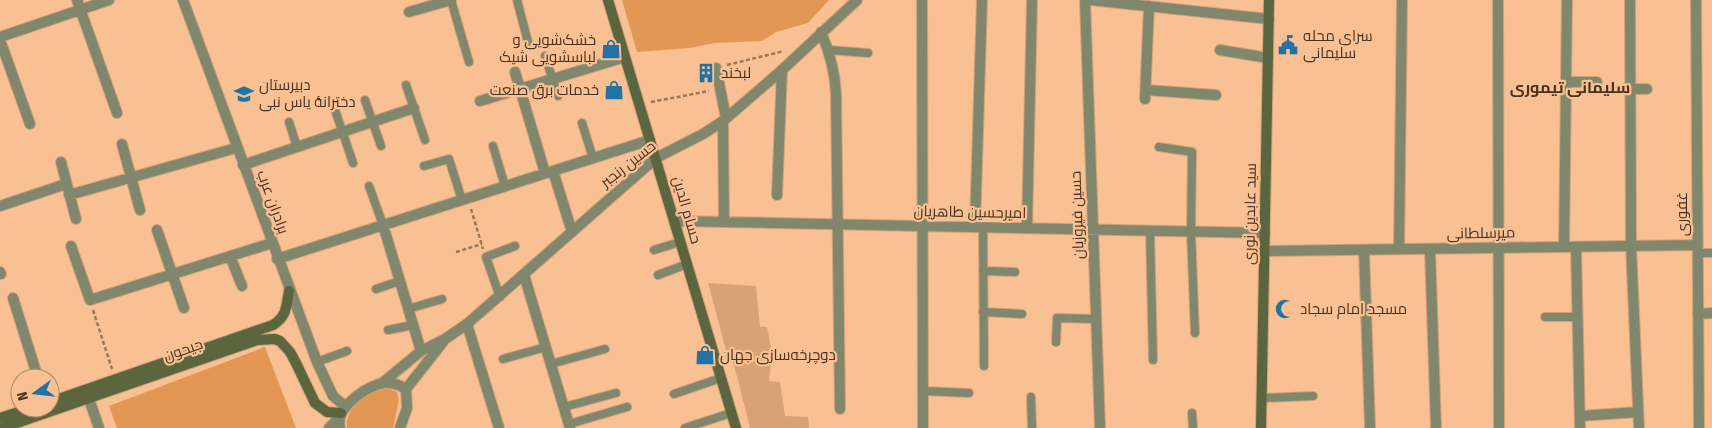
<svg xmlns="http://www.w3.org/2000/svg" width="1712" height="428" viewBox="0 0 1712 428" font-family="'Fira Sans Condensed',Cairo,sans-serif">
<rect width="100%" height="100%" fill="#f8c093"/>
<path fill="#e39755" d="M622,0H829L808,23L776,32L762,41L714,43L690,48L637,52Z
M265,347L296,428H117L109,406Z
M386,387L397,392L399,400L393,428H347C345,406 367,392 386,387Z"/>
<path fill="#d8a276" d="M711,63L709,69L711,79L701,81L697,69Z
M708,283L756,286L760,327H767L772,353L769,381L780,382L785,416L808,417L809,428H750L738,380L729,350H726Z"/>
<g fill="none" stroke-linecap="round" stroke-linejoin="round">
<defs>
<path id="service" d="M451,0L469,62
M517,0L529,46
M829,50L868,53
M545,56L558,96
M406,85L425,140
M365,100L381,146
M334,107L353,163
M289,122L297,147
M582,123L593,158
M493,146L505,186
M1159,147L1192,152L1191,232L1195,333
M424,166L449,159L462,200
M369,186L383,225
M983,227L984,366
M1150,231L1153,360
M654,250L680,242
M1697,253H1712
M983,271L1015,272
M658,275L687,264
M376,289L400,281
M500,297L486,257L515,246
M408,309L442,299
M983,312L1022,314
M1545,317H1577
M388,330L413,325
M1056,342L1057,318L1096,319
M503,359L546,347
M317,362L347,351
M551,364L605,349
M923,391L969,393
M674,394L721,378
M1031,397L1032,428
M1262,398L1313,396
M564,407L616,393
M1192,413L1193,428
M569,424L627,407
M685,428L731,413"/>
<path id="pedestrian" d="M15,201L66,184"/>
<path id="minor" d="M77,0L117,113
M922,0L923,428
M1085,0L1100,428
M1090,0L1269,19
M1498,0L1499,428
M1630,0L1631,246L1639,428
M409,12L451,0
M821,32C830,53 835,72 836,94L840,409
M0,37L109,0
M0,40L30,124
M1220,50L1268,58
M716,68L726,118
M515,72L545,173
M1566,82H1597
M1630,89H1647
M1146,90L1216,95
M1145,99L1149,6
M480,101L625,57
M723,121L724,222
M122,144L140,210
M61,162L76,219
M243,165L414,108
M553,171L572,232
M69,195L236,148
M777,195L782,70
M0,206L15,201
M674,221L1265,233
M383,225L421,351
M975,227L982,0
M1027,228L1032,0
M157,230L184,308
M71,246L90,300L272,243
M1564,247L1567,0
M1576,247L1580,428
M1399,249L1402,0
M1430,249L1436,428
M1364,250L1370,428
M230,256L242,286
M277,259L650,140
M0,272L1,274
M524,275L570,428
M13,298L38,378
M1698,314L1712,313
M467,324L499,428
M89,399L99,428
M1580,416L1638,412
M329,428L338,419"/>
<path id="tertiary" d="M183,0L317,362L333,396L346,407
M1696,0L1699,428
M1265,251L1697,245
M381,384L421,351L445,339L467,324L656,158L703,134L723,121L782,70L857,0
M406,389L443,342
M340,428C335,408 362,390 379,384C388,381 399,384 406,389
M400,428L407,408L406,389"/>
<path id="secondary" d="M608,0L736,428
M50,402L273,325C287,316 286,307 289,291
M0,418L31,408
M2,428L257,340L275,339L280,341L290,352L296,363L315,403L327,412L341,413
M1261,428L1269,0"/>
</defs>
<use href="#service" stroke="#d1a179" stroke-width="10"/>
<use href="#pedestrian" stroke="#d1a179" stroke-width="12"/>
<use href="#minor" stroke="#d1a179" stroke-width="12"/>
<use href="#tertiary" stroke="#d1a179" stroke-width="12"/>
<use href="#secondary" stroke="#d1a179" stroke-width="12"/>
<path stroke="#9d7657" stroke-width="2.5" stroke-dasharray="4 2.5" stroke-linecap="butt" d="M727,65L784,51
M651,102L709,91
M471,209L483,249
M456,252L482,244
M93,310L112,369"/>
<use href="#service" stroke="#80876c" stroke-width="8"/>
<use href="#pedestrian" stroke="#80876c" stroke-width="10"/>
<use href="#minor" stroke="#80876c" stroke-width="10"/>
<use href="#tertiary" stroke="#80876c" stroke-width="10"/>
<use href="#secondary" stroke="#5b653e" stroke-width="10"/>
</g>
<defs>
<symbol id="civic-bare" viewBox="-9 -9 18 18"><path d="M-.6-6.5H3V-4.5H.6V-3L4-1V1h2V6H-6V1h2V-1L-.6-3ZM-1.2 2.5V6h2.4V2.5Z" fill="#2073a3" stroke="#f8c093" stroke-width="2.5" paint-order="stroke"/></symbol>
<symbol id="shop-bare" viewBox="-9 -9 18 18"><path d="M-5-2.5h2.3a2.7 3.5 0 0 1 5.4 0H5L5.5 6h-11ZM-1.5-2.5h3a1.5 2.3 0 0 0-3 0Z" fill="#2073a3" stroke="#f8c093" stroke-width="2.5" paint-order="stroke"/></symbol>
<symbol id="building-bare" viewBox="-9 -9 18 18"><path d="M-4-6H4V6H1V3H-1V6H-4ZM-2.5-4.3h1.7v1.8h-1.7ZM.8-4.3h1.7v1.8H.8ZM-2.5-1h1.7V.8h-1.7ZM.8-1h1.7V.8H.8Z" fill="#2073a3" stroke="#f8c093" stroke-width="2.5" paint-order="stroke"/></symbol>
<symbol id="school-bare" viewBox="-9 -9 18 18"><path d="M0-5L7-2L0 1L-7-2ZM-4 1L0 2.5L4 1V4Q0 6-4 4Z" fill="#2073a3" stroke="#f8c093" stroke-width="2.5" paint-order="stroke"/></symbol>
<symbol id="mosque-bare" viewBox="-9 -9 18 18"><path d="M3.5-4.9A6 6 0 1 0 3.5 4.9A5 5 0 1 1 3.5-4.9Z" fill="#2073a3" stroke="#f8c093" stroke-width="2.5" paint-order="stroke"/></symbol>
</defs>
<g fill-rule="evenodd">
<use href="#civic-bare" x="1274" y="31" width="28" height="28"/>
<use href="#shop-bare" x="597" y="35" width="28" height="28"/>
<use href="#building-bare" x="692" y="59" width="28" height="28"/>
<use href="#shop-bare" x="600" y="76" width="28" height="28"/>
<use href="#school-bare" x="230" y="80" width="28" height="28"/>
<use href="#mosque-bare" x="1271" y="295" width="28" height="28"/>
<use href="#shop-bare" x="691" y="341" width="28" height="28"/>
</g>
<g text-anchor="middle" stroke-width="4.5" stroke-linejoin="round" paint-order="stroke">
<g font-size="15" fill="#47311f" stroke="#f8c093" text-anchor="start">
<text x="1303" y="41">سرای محله<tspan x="1303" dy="17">سلیمانی</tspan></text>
<text x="596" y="45" text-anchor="end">خشک‌شویی و<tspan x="596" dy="17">لباسشویی شیک</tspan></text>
<text x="721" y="78">لبخند</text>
<text x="259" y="90">دبیرستان<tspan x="259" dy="17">دخترانهٔ یاس نبی</tspan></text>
<text x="599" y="95" text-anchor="end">خدمات برق صنعت</text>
<text x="1300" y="314">مسجد امام سجاد</text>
<text x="720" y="360">دوچرخه‌سازی جهان</text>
</g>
<g font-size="15" fill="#47311f" stroke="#f8c093">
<text transform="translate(628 164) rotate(-38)" y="5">حسین رنجبر</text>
<text transform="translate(273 202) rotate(70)" y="5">برادران عرب</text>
<text transform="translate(687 210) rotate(74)" y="5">حسام الدین</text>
<text transform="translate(970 212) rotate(1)" y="5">امیرحسین طاهریان</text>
<text transform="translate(1250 214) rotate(-89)" y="5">سید عابدین نوری</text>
<text transform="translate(1682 214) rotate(-90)" y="5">غفوری</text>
<text transform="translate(1077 215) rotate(-92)" y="5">حسین فیروزیان</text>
<text transform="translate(1481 233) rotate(-1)" y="5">میرسلطانی</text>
<text transform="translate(183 350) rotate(-19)" y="5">جیحون</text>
</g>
<g font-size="16" font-weight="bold" fill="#47311f" stroke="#f8c093">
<text x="1570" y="93">سلیمانی تیموری</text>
</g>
</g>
<g transform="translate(35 393) rotate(255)"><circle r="24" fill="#f8c093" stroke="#b18765"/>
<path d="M0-4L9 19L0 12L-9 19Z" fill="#2073a3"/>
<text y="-8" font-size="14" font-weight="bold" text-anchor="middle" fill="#47311f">N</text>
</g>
</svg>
